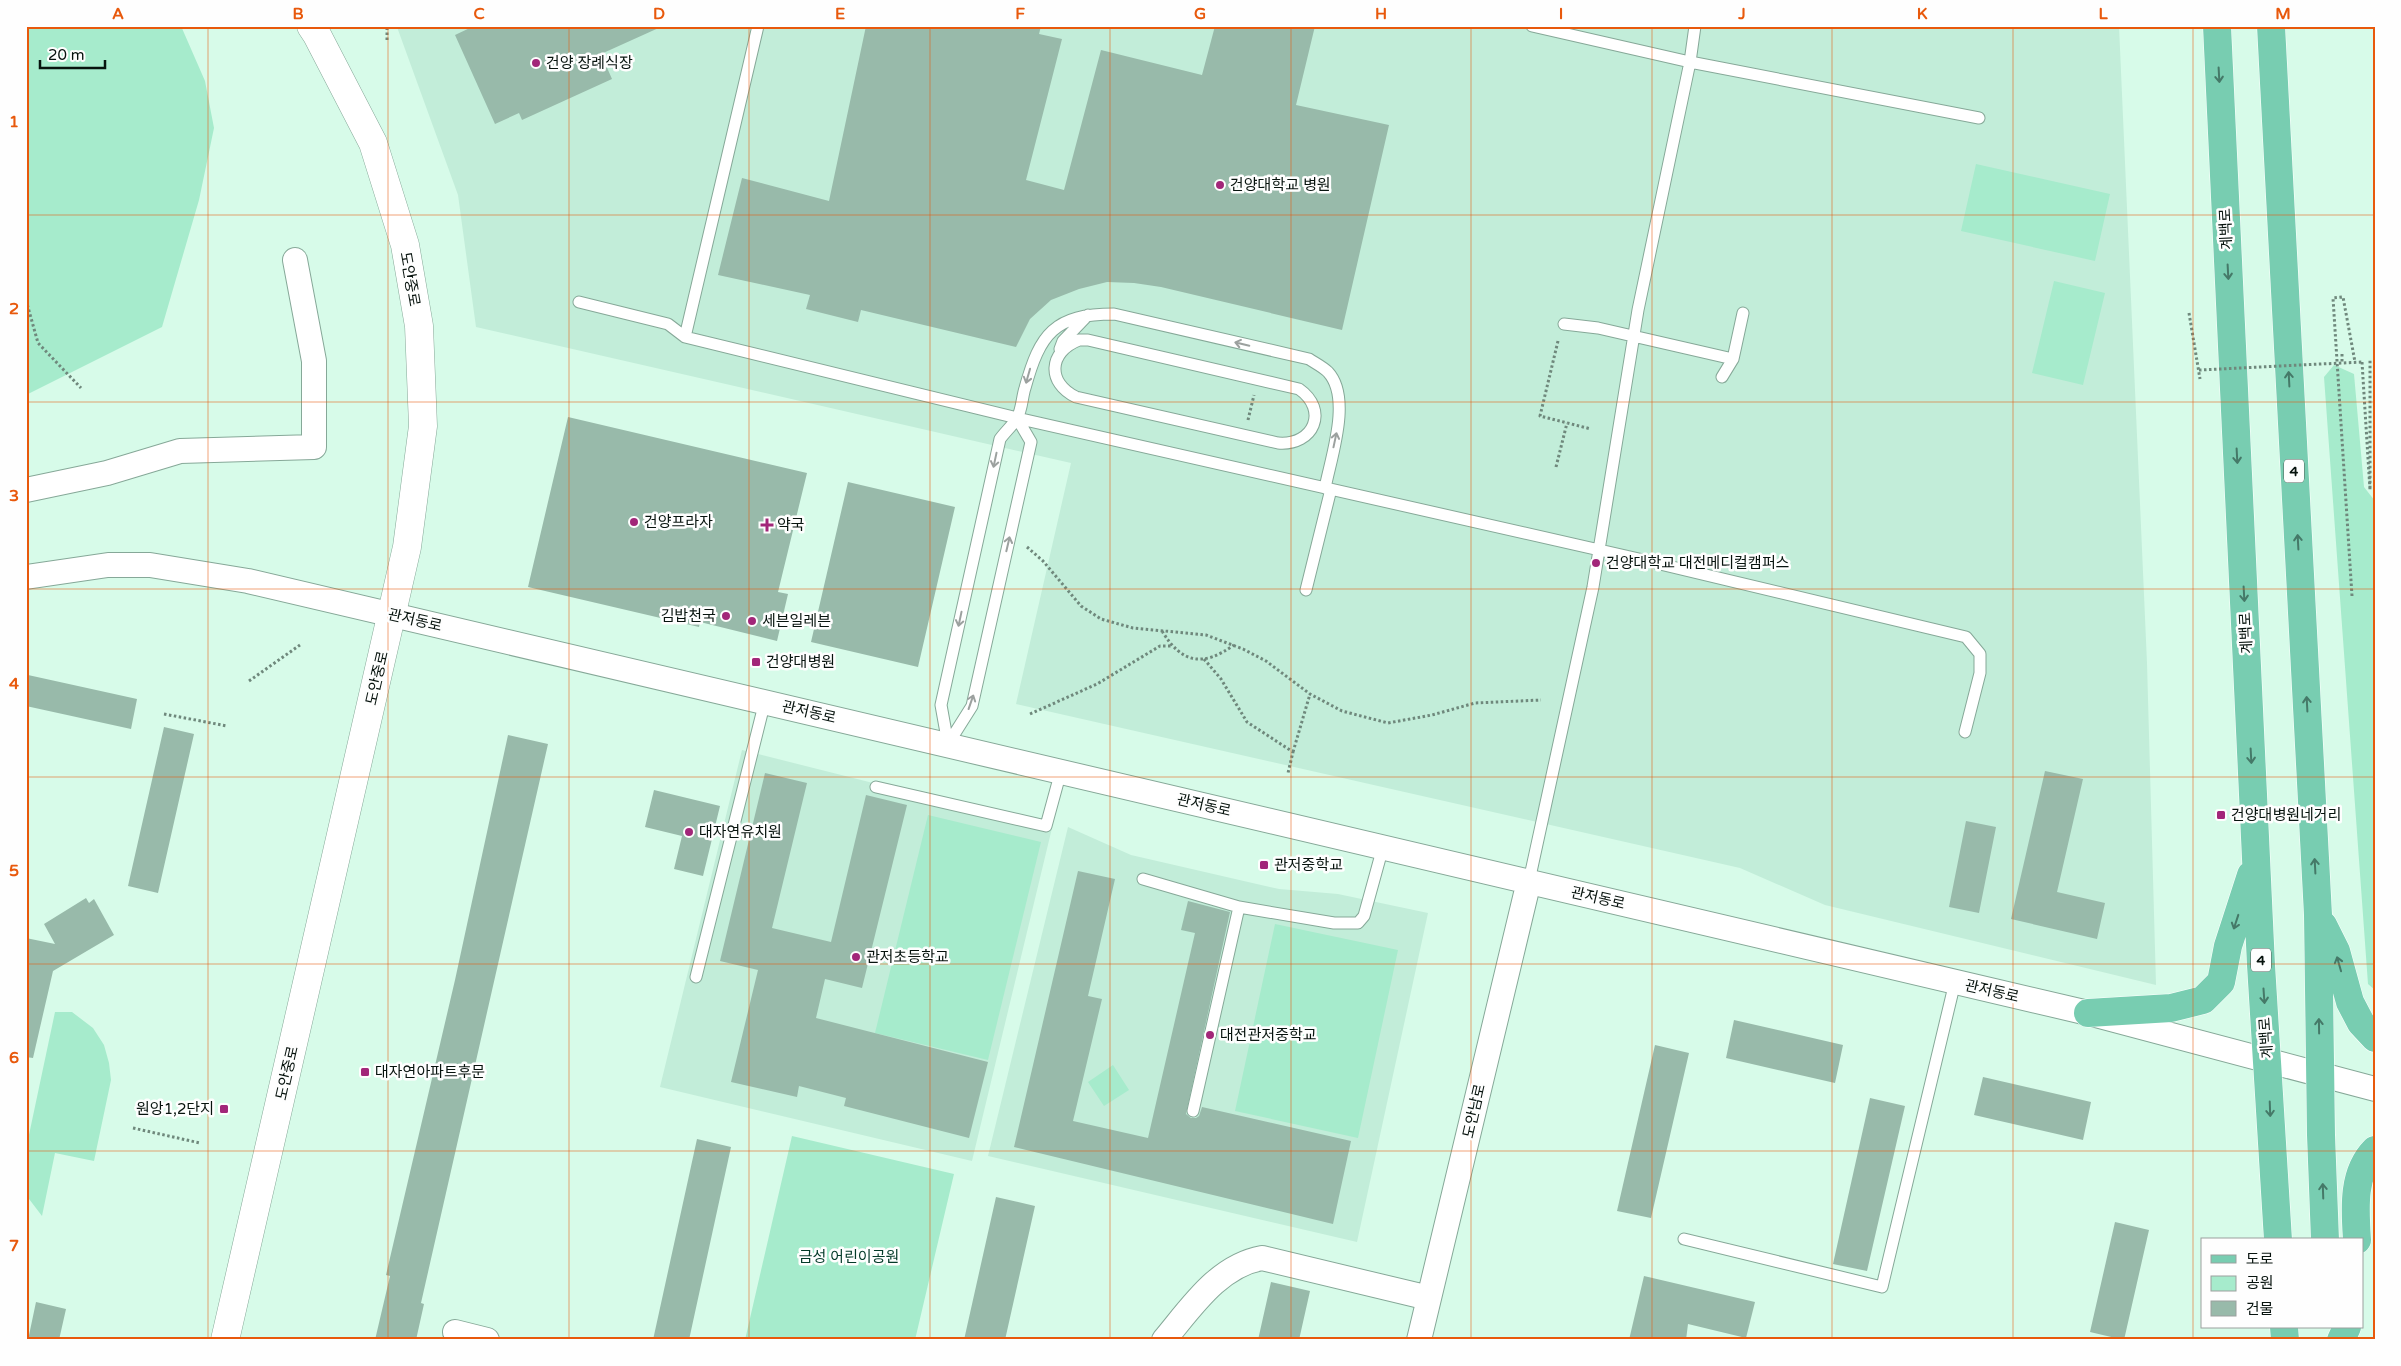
<svg xmlns="http://www.w3.org/2000/svg" width="2401" height="1366" viewBox="0 0 2401 1366" font-family="'Varela Round','Noto Sans KR',sans-serif">
<rect width="100%" height="100%" fill="#d7fbe9"/>
<path fill="#c2edd9" d="M399,26H2119L2147,663L2156,985L1825,905L1740,868L1016,704L1071,463L476,327L458,195L397,27Z
M742,750L1052,828L972,1161L660,1087Z
M1068,827L1131,855L1279,889L1338,894L1428,913L1357,1242L988,1156Z"/>
<path fill="#a6ebcc" d="M26,26H181L205,81L214,128L199,200L162,327L26,395Z
M1976,164L2110,194L2095,261L1961,231Z
M2054,281L2105,293L2083,385L2032,373Z
M2334,365L2354,374L2364,487L2375,501V990L2368,984L2324,377Z
M928,815L1041,842L988,1060L875,1033Z
M1275,924L1398,950L1358,1138L1235,1111Z
M55,1012H72L93,1028L104,1045L109,1063L111,1080L94,1161L55,1153L42,1216L26,1195V1149Z
M1113,1065L1129,1090L1104,1106L1088,1082Z
M792,1136L954,1174L915,1340H745Z"/>
<path fill="#98baaa" d="M474,26H663L601,54L612,79L522,120L519,113L495,124L455,35Z
M866,26H1041L1039,34L1062,39L1026,180L1064,190L1101,50L1202,75L1215,26H1315L1296,105L1389,125L1342,330L1161,287L1134,283L1107,282L1079,289L1051,300L1030,319L1016,347L861,310L858,322L806,309L810,295L718,275L742,178L829,201Z
M568,417L807,473L778,592L788,594L777,641L700,622L699,627L528,587Z
M848,482L955,507L918,667L811,642Z
M28,675L137,699L131,729L26,706Z
M164,727L194,734L158,893L128,886Z
M508,735L548,744L421,1303L424,1304L416,1340H375L390,1276L386,1275L455,980Z
M2045,771L2083,779L2057,892L2105,903L2097,939L2011,919Z
M765,773L807,783L772,928L831,942L866,795L907,805L862,988L825,979L816,1018L988,1062L969,1138L844,1106L846,1098L799,1086L797,1097L731,1082L758,970L720,961Z
M654,790L720,806L703,876L674,869L682,836L645,827Z
M1966,821L1996,827L1979,913L1949,907Z
M1078,871L1115,879L1088,996L1102,999L1073,1121L1148,1138L1195,933L1181,930L1188,901L1230,912L1186,1114L1191,1118H1196L1199,1116L1202,1107L1351,1141L1333,1224L1014,1147Z
M86,898L89,903L94,899L114,935L53,971L33,1058L26,1057V938L55,944L44,924Z
M1734,1020L1843,1045L1835,1083L1726,1058Z
M1655,1045L1689,1053L1651,1218L1617,1211Z
M1983,1077L2091,1102L2083,1140L1974,1115Z
M1870,1098L1905,1106L1867,1271L1833,1264Z
M697,1139L731,1147L689,1340H653Z
M996,1197L1035,1206L1005,1340H964Z
M2115,1222L2149,1230L2124,1340L2090,1332Z
M1644,1276L1755,1302L1746,1338L1688,1324L1686,1340H1629Z
M1271,1282L1310,1291L1299,1340H1258Z
M36,1302L66,1309L59,1340H28Z"/>
<g fill="none" stroke-linecap="round" stroke-linejoin="round">
<defs>
<path id="service" d="M1532,26L1690,62L1979,118
M579,302L668,324L685,337L1017,418L1639,559L1966,637L1980,654V673L1965,732
M1564,324L1598,328L1733,359
M685,337L758,26
M1079,340H1088L1299,389C1329,410 1314,446 1278,443L1076,397C1047,383 1048,352 1079,340Z
M1060,349L1063,341L1088,315
M1722,377L1733,359L1743,313
M1306,590L1331,489
M948,744L941,705L1000,439C1005,432 1013,425 1017,418C1022,410 1022,397 1025,388C1040,334 1054,314 1114,314L1309,359C1315,363 1323,367 1328,372C1352,398 1331,457 1325,488
M948,744L972,706L1031,442L1017,418
M876,787L1046,826L1061,771
M1143,879L1239,907
M1529,881L1593,587L1638,310L1690,62L1695,26
M696,977L765,701
M1193,1111L1239,907L1334,923H1358L1364,916L1383,847
M1684,1239L1882,1287L1955,982"/>
<path id="minor" d="M26,490L107,473L180,451L314,447V361L295,260
M26,577L108,565H150L248,581L2088,1013L2375,1089
M455,1332L487,1340
M1164,1340C1191,1308 1218,1266 1262,1258L1429,1298
M1419,1340L1529,881"/>
<path id="tertiary" d="M225,1340L407,547L423,426L419,326L405,245L373,143L317,35L311,26"/>
<path id="primary" d="M2217,26L2261,965L2278,1240
M2271,26L2318,915L2321,1135L2325,1240
M2323,925L2336,951L2350,1002L2361,1023L2375,1038
M2088,1013L2171,1008L2203,1000L2221,982L2228,946L2251,875
M2357,1240C2355,1209 2352,1173 2375,1150
M2284,1327L2285,1340
M2341,1340L2347,1327"/>
</defs>
<use href="#service" stroke="#86a898" stroke-width="13"/>
<use href="#minor" stroke="#86a898" stroke-width="26"/>
<use href="#tertiary" stroke="#86a898" stroke-width="29"/>
<use href="#primary" stroke="#fff" stroke-width="29"/>
<path stroke="#6f887c" stroke-width="3" stroke-dasharray="2.5 2.5" stroke-linecap="butt" d="M387,40V26
M26,300L38,343L81,388
M2189,313L2200,379
M1558,341L1540,416L1591,429
M2342,354V362
M2362,362L2370,490V359
M1248,420L1254,395
M1556,467L1567,423
M1027,547L1043,561L1081,606L1101,619L1133,628L1206,635L1243,649L1266,661L1310,694L1342,711L1388,723L1432,715L1475,703L1541,700
M2352,596L2333,298L2343,297L2355,362
M1162,631C1182,664 1203,667 1234,645
M1204,659L1221,679L1247,722L1293,752L1288,773
M249,681L300,645
M164,714L227,726
M1030,714L1097,684L1160,646H1171
M1293,752L1310,694
M133,1128L200,1143"/>
<use href="#service" stroke="#fff" stroke-width="11"/>
<use href="#minor" stroke="#fff" stroke-width="24"/>
<use href="#tertiary" stroke="#fff" stroke-width="28"/>
<use href="#primary" stroke="#78cdb1" stroke-width="28"/>
<path stroke="#6f887c" stroke-width="3" stroke-dasharray="2.5 2.5" stroke-linecap="butt" d="M2199,370L2362,362"/>
</g>
<defs><path id="oneway-shaft" d="M-6 0H5M1.5-3L5.5 0L1.5 3" fill="none" stroke-width="1.6" stroke-linecap="round" stroke-linejoin="round" transform="scale(1.25)"/></defs>
<g stroke="#457968">
<use href="#oneway-shaft" transform="translate(2219 75) rotate(87)"/>
<use href="#oneway-shaft" transform="translate(2228 272) rotate(87)"/>
<use href="#oneway-shaft" transform="translate(2289 379) rotate(-93)"/>
<use href="#oneway-shaft" transform="translate(2237 456) rotate(87)"/>
<use href="#oneway-shaft" transform="translate(2298 542) rotate(-93)"/>
<use href="#oneway-shaft" transform="translate(2244 594) rotate(87)"/>
<use href="#oneway-shaft" transform="translate(2307 704) rotate(-93)"/>
<use href="#oneway-shaft" transform="translate(2251 756) rotate(87)"/>
<use href="#oneway-shaft" transform="translate(2315 866) rotate(-93)"/>
<use href="#oneway-shaft" transform="translate(2236 922) rotate(108)"/>
<use href="#oneway-shaft" transform="translate(2339 964) rotate(-106)"/>
<use href="#oneway-shaft" transform="translate(2264 996) rotate(86)"/>
<use href="#oneway-shaft" transform="translate(2319 1026) rotate(-91)"/>
<use href="#oneway-shaft" transform="translate(2270 1109) rotate(88)"/>
<use href="#oneway-shaft" transform="translate(2323 1191) rotate(-92)"/>
</g>
<g stroke="#9ca19f">
<use href="#oneway-shaft" transform="translate(1242 344) rotate(-167)"/>
<use href="#oneway-shaft" transform="translate(1028 376) rotate(106)"/>
<use href="#oneway-shaft" transform="translate(1335 440) rotate(-78)"/>
<use href="#oneway-shaft" transform="translate(995 460) rotate(102)"/>
<use href="#oneway-shaft" transform="translate(1008 544) rotate(-77)"/>
<use href="#oneway-shaft" transform="translate(960 619) rotate(102)"/>
<use href="#oneway-shaft" transform="translate(971 702) rotate(-71)"/>
</g>
<path fill="none" stroke="#e8590c" stroke-width="1" stroke-opacity="0.55" d="M208,26V1340M388,26V1340M569,26V1340M749,26V1340M930,26V1340M1110,26V1340M1291,26V1340M1471,26V1340M1652,26V1340M1832,26V1340M2013,26V1340M2193,26V1340M26,215H2375M26,402H2375M26,589H2375M26,777H2375M26,964H2375M26,1151H2375"/>
<g fill="#a22679" stroke="#fefefe" stroke-width="2">
<circle cx="536" cy="63" r="5"/>
<circle cx="1220" cy="185" r="5"/>
<circle cx="634" cy="522" r="5"/>
<path d="M764.5 517.5h5v5h5v5h-5v5h-5v-5h-5v-5h5z"/>
<circle cx="1596" cy="563" r="5"/>
<circle cx="726" cy="616" r="5"/>
<circle cx="752" cy="621" r="5"/>
<rect x="751" y="657" width="10" height="10" rx="2.5"/>
<rect x="2216" y="810" width="10" height="10" rx="2.5"/>
<circle cx="689" cy="832" r="5"/>
<rect x="1259" y="860" width="10" height="10" rx="2.5"/>
<circle cx="856" cy="957" r="5"/>
<circle cx="1210" cy="1035" r="5"/>
<rect x="360" y="1067" width="10" height="10" rx="2.5"/>
<rect x="219" y="1104" width="10" height="10" rx="2.5"/>
</g>
<g text-anchor="middle" stroke-width="5" stroke-linejoin="round" paint-order="stroke">
<g fill="#fefefe" stroke="#515a56" stroke-width="1">
<rect x="2284" y="459.5" width="20" height="23" rx="4"/>
<rect x="2251" y="948.5" width="20" height="23" rx="4"/>
</g>
<g font-size="14" font-weight="bold" fill="#07130e">
<text x="2294" y="476">4</text>
<text x="2261" y="965">4</text>
</g>
<g font-size="15" fill="#07130e" stroke="#fefefe" text-anchor="start">
<text x="546" y="68">건양 장례식장</text>
<text x="1230" y="190">건양대학교 병원</text>
<text x="644" y="527">건양프라자</text>
<text x="777" y="530">약국</text>
<text x="1606" y="568">건양대학교 대전메디컬캠퍼스</text>
<text x="716" y="621" text-anchor="end">김밥천국</text>
<text x="762" y="626">세븐일레븐</text>
<text x="766" y="667">건양대병원</text>
<text x="2231" y="820">건양대병원네거리</text>
<text x="699" y="837">대자연유치원</text>
<text x="1274" y="870">관저중학교</text>
<text x="866" y="962">관저초등학교</text>
<text x="1220" y="1040">대전관저중학교</text>
<text x="375" y="1077">대자연아파트후문</text>
<text x="214" y="1114" text-anchor="end">원앙1,2단지</text>
</g>
<g font-size="15" fill="#07130e" stroke="#fefefe">
<text transform="translate(2226 229) rotate(-93)" y="5">계백로</text>
<text transform="translate(410 279) rotate(80)" y="5">도안중로</text>
<text transform="translate(415 620) rotate(13)" y="5">관저동로</text>
<text transform="translate(2246 633) rotate(-93)" y="5">계백로</text>
<text transform="translate(377 678) rotate(-77)" y="5">도안중로</text>
<text transform="translate(809 712) rotate(13)" y="5">관저동로</text>
<text transform="translate(1204 805) rotate(13)" y="5">관저동로</text>
<text transform="translate(1598 898) rotate(13)" y="5">관저동로</text>
<text transform="translate(1992 991) rotate(13)" y="5">관저동로</text>
<text transform="translate(2266 1038) rotate(-94)" y="5">계백로</text>
<text transform="translate(287 1073) rotate(-77)" y="5">도안중로</text>
<text transform="translate(1474 1111) rotate(-77)" y="5">도안남로</text>
</g>
<g font-size="15" fill="#033a28" stroke="#fefefe">
<text x="849" y="1262">금성 어린이공원</text>
</g>
</g>
<rect width="2401" height="1366" fill="none" stroke="#fefefe" stroke-width="55"/>
<rect x="2201" y="1238" width="162" height="90" fill="#fefefe" stroke="#9ba09e"/>
<rect x="2211" y="1255" width="25" height="8" fill="#78cdb1" stroke="#9ba09e"/>
<text x="2246" y="1264" font-size="15" fill="#07130e">도로</text>
<rect x="2211" y="1276" width="25" height="15" fill="#a6ebcc" stroke="#9ba09e"/>
<text x="2246" y="1288" font-size="15" fill="#07130e">공원</text>
<rect x="2211" y="1301" width="25" height="15" fill="#98baaa" stroke="#9ba09e"/>
<text x="2246" y="1314" font-size="15" fill="#07130e">건물</text>
<path d="M40 60v8h65v-8" fill="none" stroke="#07130e" stroke-width="2.5"/>
<text x="48" y="60" font-size="15" fill="#07130e" stroke="#fefefe" stroke-width="4" paint-order="stroke">20 m</text>
<rect x="28" y="28" width="2346" height="1310" fill="none" stroke="#e8590c" stroke-width="2"/>
<g font-size="16" text-anchor="middle" font-weight="bold" fill="#e8590c">
<text x="118" y="19">A</text>
<text x="298" y="19">B</text>
<text x="479" y="19">C</text>
<text x="659" y="19">D</text>
<text x="840" y="19">E</text>
<text x="1020" y="19">F</text>
<text x="1200" y="19">G</text>
<text x="1381" y="19">H</text>
<text x="1561" y="19">I</text>
<text x="1742" y="19">J</text>
<text x="1922" y="19">K</text>
<text x="2103" y="19">L</text>
<text x="2283" y="19">M</text>
<text x="14" y="127">1</text>
<text x="14" y="314">2</text>
<text x="14" y="501">3</text>
<text x="14" y="689">4</text>
<text x="14" y="876">5</text>
<text x="14" y="1063">6</text>
<text x="14" y="1251">7</text>
</g>
</svg>
